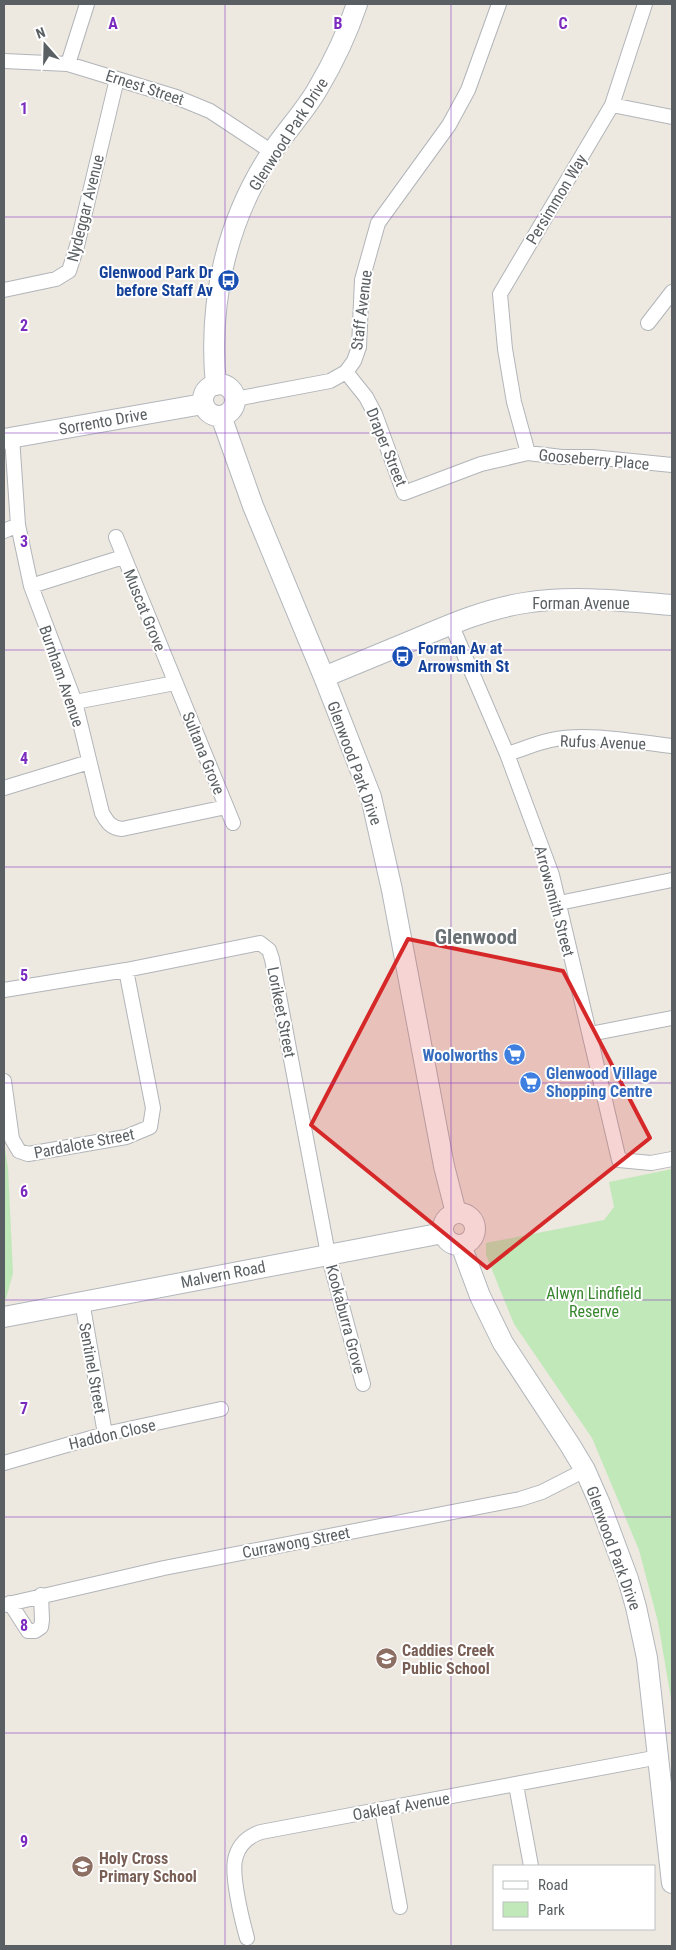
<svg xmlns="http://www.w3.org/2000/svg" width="676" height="1950" viewBox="0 0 676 1950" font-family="'Roboto Condensed',sans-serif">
<rect width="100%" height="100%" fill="#ede8e0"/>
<path fill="#c1e8b9" d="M4,1142L8,1168L13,1273L6,1299H4Z
M672,1169V1705L658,1622L639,1550L592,1438L514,1324L486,1255V1243L604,1220L614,1207L609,1182Z"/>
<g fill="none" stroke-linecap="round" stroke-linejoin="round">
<defs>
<path id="street" d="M4,61L68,64L176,97L210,111L272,152
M68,64L87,4
M612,105L672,117
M4,290L56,279L69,271L77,246L117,79
M648,323L672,292
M346,372L366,397L375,414L404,493L481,464L528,453L562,457H592L672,465
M235,399L330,381L346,372L354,361L359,347L362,280L378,223L449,125L468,90L499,4
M12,437L18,525L31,586L75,702L102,813C107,822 111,828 122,829L226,807
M528,453L514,402L505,349L500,294L612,105L645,4
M4,531L18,525
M116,537L233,823
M31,586L123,557
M451,624L507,754L552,875L619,1160L651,1163L672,1159
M75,702L175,683
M507,754C521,750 536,743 551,740C588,732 635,742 672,746
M4,788L89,762
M559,903L672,880
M4,990L126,970L260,943L269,950L272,959L328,1254L363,1384
M590,1034L672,1018
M4,1081L12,1139L19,1151L28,1154L126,1137L150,1127L153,1108L126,970
M82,1301L105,1434
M4,1463L105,1434L221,1409
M10,1603L28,1631H35L41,1627L42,1620L41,1595
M4,1605L164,1568L520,1499L542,1492L585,1470
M516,1785L531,1866
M382,1809L400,1907
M247,1938C242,1920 230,1872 236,1856C240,1843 249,1836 261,1832L659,1757"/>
<path id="secondary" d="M203 400a16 16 0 1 1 32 0a16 16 0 1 1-32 0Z
M216,385C208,303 226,221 272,152C286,131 304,112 317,90C333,63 347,34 357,4
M221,416L253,506L324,677L371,797L392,890L444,1166L456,1213
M4,439L203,404
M324,677C355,664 385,652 416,639C451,624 486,609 524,603C573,595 623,601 672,605
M443 1229a16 16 0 1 1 32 0a16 16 0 1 1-32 0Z
M461,1245L480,1296L503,1343L570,1445L585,1470L600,1504L628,1579L636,1607L647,1658L672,1883
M4,1317L443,1233"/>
</defs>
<use href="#street" stroke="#b1b5b9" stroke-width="16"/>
<use href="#secondary" stroke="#b2b7bc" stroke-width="22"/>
<use href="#street" stroke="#fff" stroke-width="14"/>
<use href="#secondary" stroke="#fff" stroke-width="20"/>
</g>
<path fill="#d62828" fill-opacity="0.2" stroke="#d62828" stroke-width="4" stroke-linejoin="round" d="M408,939L563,971L650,1138L487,1268L311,1125Z"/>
<path fill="none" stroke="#7b2cbf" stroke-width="1" stroke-opacity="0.55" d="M225,4V1946M451,4V1946M4,217H672M4,433H672M4,650H672M4,867H672M4,1083H672M4,1300H672M4,1517H672M4,1733H672"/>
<defs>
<symbol id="bus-disc" viewBox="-11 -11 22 22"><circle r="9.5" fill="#1a4fb4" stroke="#fff"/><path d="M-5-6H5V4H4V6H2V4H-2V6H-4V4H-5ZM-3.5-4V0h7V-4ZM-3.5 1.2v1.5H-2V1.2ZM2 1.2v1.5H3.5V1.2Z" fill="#fff"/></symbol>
<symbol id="supermarket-disc" viewBox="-11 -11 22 22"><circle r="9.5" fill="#3f7fe0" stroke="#fff"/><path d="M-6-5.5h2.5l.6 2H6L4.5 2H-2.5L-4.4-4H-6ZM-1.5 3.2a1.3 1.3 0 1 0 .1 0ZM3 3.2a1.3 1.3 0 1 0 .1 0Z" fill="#fff"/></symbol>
<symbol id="school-disc" viewBox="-11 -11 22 22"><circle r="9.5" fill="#8d6e63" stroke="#fff"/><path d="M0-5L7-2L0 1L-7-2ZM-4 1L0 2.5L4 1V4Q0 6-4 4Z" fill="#fff"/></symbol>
</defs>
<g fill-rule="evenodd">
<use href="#bus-disc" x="216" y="268" width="25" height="25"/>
<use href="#bus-disc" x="390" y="644" width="25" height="25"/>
<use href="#supermarket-disc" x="502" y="1042" width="25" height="25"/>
<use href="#supermarket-disc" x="518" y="1070" width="25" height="25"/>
<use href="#school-disc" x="374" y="1646" width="25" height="25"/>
<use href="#school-disc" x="70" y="1854" width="25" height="25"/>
</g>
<g text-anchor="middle" stroke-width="4" stroke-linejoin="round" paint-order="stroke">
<g font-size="16" fill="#595f62" stroke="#fff">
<text transform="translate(145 87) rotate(18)" y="6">Ernest Street</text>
<text transform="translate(288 134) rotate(-57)" y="6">Glenwood Park Drive</text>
<text transform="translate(556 199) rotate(-59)" y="6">Persimmon Way</text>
<text transform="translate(85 208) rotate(-76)" y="6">Nydeggar Avenue</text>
<text transform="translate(361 310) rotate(-83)" y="6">Staff Avenue</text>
<text transform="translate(103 421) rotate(-10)" y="6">Sorrento Drive</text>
<text transform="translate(387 447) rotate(68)" y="6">Draper Street</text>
<text transform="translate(594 459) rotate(5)" y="6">Gooseberry Place</text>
<text x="581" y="609">Forman Avenue</text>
<text transform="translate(145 610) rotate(68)" y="6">Muscat Grove</text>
<text transform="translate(62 676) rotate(71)" y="6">Burnham Avenue</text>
<text transform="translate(603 742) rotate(2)" y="6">Rufus Avenue</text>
<text transform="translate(204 753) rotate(68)" y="6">Sultana Grove</text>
<text transform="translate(355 763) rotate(70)" y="6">Glenwood Park Drive</text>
<text transform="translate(555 901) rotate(75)" y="6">Arrowsmith Street</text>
<text transform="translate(282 1012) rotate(79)" y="6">Lorikeet Street</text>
<text transform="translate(84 1143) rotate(-11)" y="6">Pardalote Street</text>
<text transform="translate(223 1274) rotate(-11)" y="6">Malvern Road</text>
<text transform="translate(346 1319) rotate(75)" y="6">Kookaburra Grove</text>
<text transform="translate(93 1368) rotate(80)" y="6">Sentinel Street</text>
<text transform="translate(112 1434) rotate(-13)" y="6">Haddon Close</text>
<text transform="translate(296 1542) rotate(-11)" y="6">Currawong Street</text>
<text transform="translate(614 1548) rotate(70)" y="6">Glenwood Park Drive</text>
<text transform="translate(401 1806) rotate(-10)" y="6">Oakleaf Avenue</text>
</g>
<g font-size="16" font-weight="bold" fill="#164399" stroke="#fff" text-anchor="end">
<text x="213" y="278">Glenwood Park Dr<tspan x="213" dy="18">before Staff Av</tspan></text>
<text x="418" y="654" text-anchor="start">Forman Av at<tspan x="418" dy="18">Arrowsmith St</tspan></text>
</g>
<g font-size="16" font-weight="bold" fill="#366cbe" stroke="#fff" text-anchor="end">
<text x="498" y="1061">Woolworths</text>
<text x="546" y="1079" text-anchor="start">Glenwood Village<tspan x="546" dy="18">Shopping Centre</tspan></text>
</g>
<g font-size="16" fill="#37862d" stroke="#fff">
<text x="594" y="1299">Alwyn Lindfield<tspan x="594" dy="18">Reserve</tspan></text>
</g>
<g font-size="16" font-weight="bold" fill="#785e54" stroke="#fff" text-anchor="start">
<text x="402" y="1656">Caddies Creek<tspan x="402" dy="18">Public School</tspan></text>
<text x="99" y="1864">Holy Cross<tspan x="99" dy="18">Primary School</tspan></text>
</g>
<g font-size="21" font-weight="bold" fill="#6a7175" stroke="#fff">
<text x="476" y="944">Glenwood</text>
</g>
</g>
<g font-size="16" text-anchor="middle" font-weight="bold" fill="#7b2cbf" stroke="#fff" stroke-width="4" stroke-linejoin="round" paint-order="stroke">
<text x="113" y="29">A</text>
<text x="338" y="29">B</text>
<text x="563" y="29">C</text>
<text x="24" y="114">1</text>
<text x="24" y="331">2</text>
<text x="24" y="547">3</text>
<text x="24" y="764">4</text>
<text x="24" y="981">5</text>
<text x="24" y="1197">6</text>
<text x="24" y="1414">7</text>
<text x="24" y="1631">8</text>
<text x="24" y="1847">9</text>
</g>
<rect width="676" height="1950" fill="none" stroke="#595f62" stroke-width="10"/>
<rect x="493" y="1865" width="162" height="65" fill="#ffffff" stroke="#bdbfc0"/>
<rect x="503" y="1881" width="25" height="8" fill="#ffffff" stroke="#bdbfc0"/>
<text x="538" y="1890" font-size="15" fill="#595f62">Road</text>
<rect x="503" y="1902" width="25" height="15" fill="#c1e8b9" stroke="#bdbfc0"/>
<text x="538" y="1915" font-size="15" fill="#595f62">Park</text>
<g transform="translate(45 45) rotate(340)" stroke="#ffffff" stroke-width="4" paint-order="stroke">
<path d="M0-4L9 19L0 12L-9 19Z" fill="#595f62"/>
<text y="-8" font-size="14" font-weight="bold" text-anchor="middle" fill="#595f62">N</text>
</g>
</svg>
